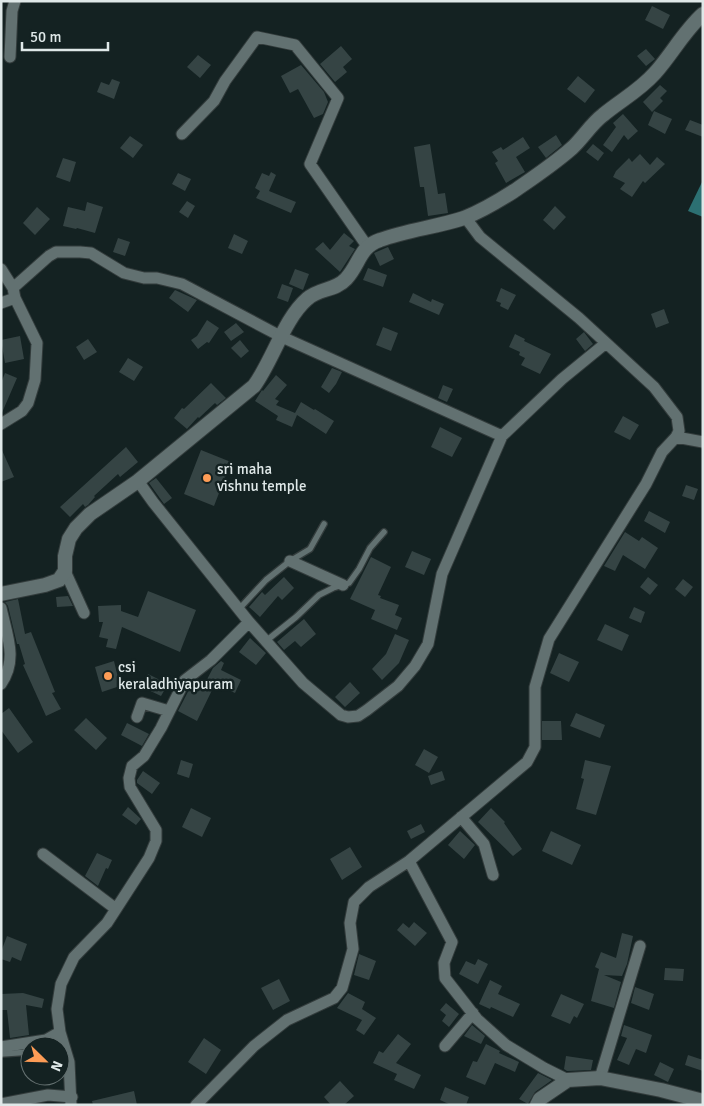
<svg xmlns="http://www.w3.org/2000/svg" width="704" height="1106" viewBox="0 0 704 1106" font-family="Signika,sans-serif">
<rect width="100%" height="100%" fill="#142222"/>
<path fill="#2c7072" d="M703,180V217L688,211Z"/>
<path fill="#354444" d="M652,6L670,15L663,29L645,20Z
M341,46L352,59L343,67L347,72L335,82L320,64Z
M646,49L655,59L646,66L637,56Z
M198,55L211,65L200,78L187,67Z
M301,65L324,92L328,102L323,114L314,118L298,89L290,93L281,76Z
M578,76L595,90L585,103L567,89Z
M112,79L120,82L114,99L97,92L101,82L109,85Z
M660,85L667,91L660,98L663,101L652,112L643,102Z
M654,111L672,119L665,134L648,125Z
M623,114L638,131L628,140L624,135L612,152L603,145L616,127L613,123Z
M690,120L703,125V137L685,130Z
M556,135L562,145L546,158L538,147Z
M130,136L143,145L133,158L120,148Z
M523,137L530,148L516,157L525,172L506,183L495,163L498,161L492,152L501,147L503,150Z
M430,144L438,194L445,193L448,213L428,216L424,187H420L414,147Z
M593,144L604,153L598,161L586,152Z
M640,154L650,165L657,157L665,164L645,183L643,181L632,197L620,189L625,183L613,177L616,171L629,158L632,162Z
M63,158L76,162L70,182L56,177Z
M271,172L276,175L269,191L296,202L291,213L256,198L260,191L255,188L262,173L269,176Z
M178,173L191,179L185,191L172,184Z
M187,201L195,206L188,218L179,212Z
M87,202L103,207L95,233L77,228L76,229L63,226L68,207L85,211Z
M555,206L566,217L554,230L543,220Z
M37,207L50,219L35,235L23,223Z
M344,233L354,241L349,246L355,249L340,272L315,249L323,242L330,250Z
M234,234L248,241L242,254L228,248Z
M118,238L130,242L125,256L113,252Z
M388,247L394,259L380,266L374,253Z
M368,268L387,275L383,287L363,280Z
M295,269L309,274L303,290L289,284Z
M282,284L293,288L288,302L277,298Z
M501,288L516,295L508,310L500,306L501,303L496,301Z
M175,290L197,300L188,312L169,298Z
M413,293L431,302L432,299L444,304L439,315L409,302Z
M664,309L669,323L656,328L651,314Z
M207,320L219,328L209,343L207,342L198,349L191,340L197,336Z
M236,323L244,332L231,341L224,332Z
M383,327L398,333L391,351L376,345Z
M584,332L593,344L585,351L576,339Z
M515,334L525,339L524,341L551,354L540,374L521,365L525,358L519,355L520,352L509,347Z
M20,336L24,359L5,363L1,340Z
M88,339L97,352L84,360L76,347Z
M240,340L249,351L241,358L231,348Z
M128,358L143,367L134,381L119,372Z
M332,368L342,372L336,384L329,393L321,387Z
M5,373L17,378L1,415V383Z
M276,375L287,385L275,399L279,401L276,405L295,413L301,402L314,410L315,409L334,421L326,434L297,415L292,427L276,420L278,416L255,401L262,390L263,391Z
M211,383L226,398L217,405L215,403L199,418L198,417L187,429L174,418L182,408L184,409Z
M443,385L453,389L447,402L438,398Z
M623,416L639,425L630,440L614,432Z
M440,427L462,438L452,457L431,447Z
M126,447L138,462L120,477L118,474L94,496L95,497L88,505L85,507L83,504L70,517L60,507Z
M1,448L14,477L1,482Z
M201,450L231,462L214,506L184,494Z
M156,478L172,498L164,504L149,483Z
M686,485L698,489L694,500L682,496Z
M649,511L670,522L665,533L644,521Z
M625,532L639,541L642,537L658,548L645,569L623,555L615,571L604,566Z
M412,551L431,559L424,575L405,567Z
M371,557L391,567L378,595L381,596L380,598L399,605L395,615L402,618L397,630L371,619L375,610L350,599Z
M284,577L294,588L282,600L278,596L260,617L249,607L262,592L265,595Z
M648,577L658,585L650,595L640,587Z
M683,579L693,587L685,597L675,589Z
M148,591L196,610L180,652L122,627L116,649L106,647L108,639L99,637L103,622H99L98,606L121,605V611L138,617Z
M68,596L73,606L57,607L56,597Z
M18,599L25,634L31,632L55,692L52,693L61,709L46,716L23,665L25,664L19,644H17L8,606L5,602Z
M634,607L645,612L641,623L629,618Z
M304,619L316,634L301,647L295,641L284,650L277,642Z
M605,624L629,635L622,651L597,640Z
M395,634L409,640L399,663L382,680L372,669L386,654Z
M250,638L266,653L256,665L239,652Z
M559,653L579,662L569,682L550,673Z
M114,661L120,686L102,692L95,667Z
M221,661L224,663L221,670L241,680L235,693L215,684L197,721L178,711L192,684L194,683L203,687L213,668Z
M148,674L168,684L161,696L142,687Z
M350,682L360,693L345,707L335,697Z
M9,708L33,742L18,753L1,730V714Z
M576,713L605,725L600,738L570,726Z
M86,718L107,738L96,750L74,730Z
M542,721H561L562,740H542Z
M127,723L149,734L142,746L121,735Z
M424,749L438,757L429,773L415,765Z
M181,760L193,764L189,778L177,774Z
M585,760L611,766L596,815L576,809L584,779L581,778Z
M143,771L160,783L152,794L137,783V780Z
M442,771L445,780L431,785L428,776Z
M128,807L141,819L136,825L122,815Z
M191,808L211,818L202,837L182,827Z
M491,808L505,822L504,823L522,849L513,856L478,822Z
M421,824L425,832L411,839L407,831Z
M460,831L475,845L464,859L448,845Z
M551,831L581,845L572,865L542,851Z
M350,847L362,867L342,880L330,859Z
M97,853L112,860L108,869L106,868L98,886L85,876Z
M414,922L427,933L415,946L397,930L403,923L409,928Z
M622,933L633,936L627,964L622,976L604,975L621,982L614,1008L591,1001L599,969L595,967L601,952L616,958Z
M7,936L27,944L21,961L12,957L10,962L1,959V952Z
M359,954L376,961L369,980L354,975Z
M478,959L488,964L478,984L459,974L466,961L475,965Z
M665,968L684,969L683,981L664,980Z
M279,979L290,1001L273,1010L261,988Z
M490,980L502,986L498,994L520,1004L513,1017L491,1007L490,1009L479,1004Z
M635,987L654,994L649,1010L631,1003Z
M23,993L44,999L42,1008L26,1005L29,1035L10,1038L7,1010H1V994Z
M348,993L365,1002L362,1009L376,1018L364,1035L356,1030L362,1020L337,1008Z
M561,994L584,1004L577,1018L574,1016L570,1024L551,1016Z
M446,1003L459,1014L449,1027L442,1021L446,1015L440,1010Z
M472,1025L485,1036L481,1044L464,1036Z
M624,1025L652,1035L646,1053L636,1049L629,1065L617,1060L627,1038L621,1036Z
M398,1034L411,1044L396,1063L421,1075L414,1089L394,1080L397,1074L373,1063L379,1051L383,1053Z
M204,1038L221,1050L206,1074L188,1062Z
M486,1044L500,1051L499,1053L519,1062L515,1072L495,1063L485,1085L466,1077L473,1061L477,1062Z
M688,1055L703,1060V1071L685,1065Z
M566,1056L593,1060L591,1070L567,1071L564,1069Z
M660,1062L674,1069L668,1082L654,1075Z
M538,1073L552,1080L535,1092L528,1104L519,1099Z
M340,1081L354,1096L344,1105H331L324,1097Z
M445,1087L469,1097L466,1105H451L440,1100Z
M134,1091L137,1105H93L92,1101Z"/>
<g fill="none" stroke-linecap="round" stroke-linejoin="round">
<defs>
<path id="service" d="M239,609L266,580L290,561L310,549L324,524
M266,641L296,617L319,595L333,588L349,583L359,569L370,548L384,532
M1,1054L30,1052"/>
<path id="minor" d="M10,57L12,11L15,1
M182,134L214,101L225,81L257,37L295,45L338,98L310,164L367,246
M1,269L13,288L49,256L56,252H80L91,253L124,273L144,278H157L182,284L282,337L502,436
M1,303L15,298
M1,424L22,411L28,403L35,380L37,343L15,298L13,288
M676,437L703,442
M138,481L153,502L249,622L303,683L341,715L348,717L358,716L367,710L398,686L415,666L428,644L442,574L502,436L562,379L606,343
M290,561L343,585
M65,571L84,613
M1,608C7,635 18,660 1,684
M137,717L142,703L169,711
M461,817L484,844L493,875
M43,854L116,909
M409,861L452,942L444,963L445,978L477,1019L506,1045L544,1068L568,1080
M445,1046L473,1013
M1,1047L46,1040L60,1032
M600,1078L640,946
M1,1104L48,1095L72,1097
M71,1105L69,1062L60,1032L57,1009L61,984L74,957L107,923L149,858L156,841V830L130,787L129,778L132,766L144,756L161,728L185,680L211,660L249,622
M196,1105L254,1046L287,1020L334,998L342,988L353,949L350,923L354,902L369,887L409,861L527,762L535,747V687L549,639L646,484L662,452L676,437L679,431L677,417L654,387L579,318L480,237L465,217"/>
<path id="tertiary" d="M1,594L45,585L59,580L65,571V556L69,539L76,528L90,514L138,481L254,386C273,360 284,319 307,299C319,288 335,291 346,279C360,264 359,247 380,240C407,230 437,227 464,218C479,212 500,200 514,191C533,178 554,164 572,148C583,138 591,124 603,115C621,100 639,91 655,73C672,54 684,31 703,14
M537,1105L540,1099L568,1080L600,1078L661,1090L703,1101"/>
</defs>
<use href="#service" stroke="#333c3c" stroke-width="8"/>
<use href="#minor" stroke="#333c3c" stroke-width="13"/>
<use href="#tertiary" stroke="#333c3c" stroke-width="16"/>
<use href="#service" stroke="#627171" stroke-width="5.5"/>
<use href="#minor" stroke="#627171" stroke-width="11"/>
<use href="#tertiary" stroke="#627171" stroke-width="14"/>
</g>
<g fill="#fd9c56" stroke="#142222" stroke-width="2">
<circle cx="207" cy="478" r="5"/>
<circle cx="108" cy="676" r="5"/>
</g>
<g text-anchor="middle" stroke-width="5" stroke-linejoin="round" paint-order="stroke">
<g font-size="15" fill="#dfe8e8" stroke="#142222" text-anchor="start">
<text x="217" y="474">sri maha<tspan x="217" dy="17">vishnu temple</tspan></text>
<text x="118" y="672">csi<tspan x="118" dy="17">keraladhiyapuram</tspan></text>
</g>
</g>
<rect width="704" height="1106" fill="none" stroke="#dfe8e8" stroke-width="5"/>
<g transform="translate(45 1061) rotate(113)"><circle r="24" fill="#142222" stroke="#657171"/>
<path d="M0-4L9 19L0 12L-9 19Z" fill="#fd9c56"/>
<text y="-8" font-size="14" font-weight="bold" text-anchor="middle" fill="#dfe8e8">N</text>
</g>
<path d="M22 42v8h86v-8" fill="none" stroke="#dfe8e8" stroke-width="2.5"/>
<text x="30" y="42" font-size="15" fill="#dfe8e8" stroke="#142222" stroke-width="4" paint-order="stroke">50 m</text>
</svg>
